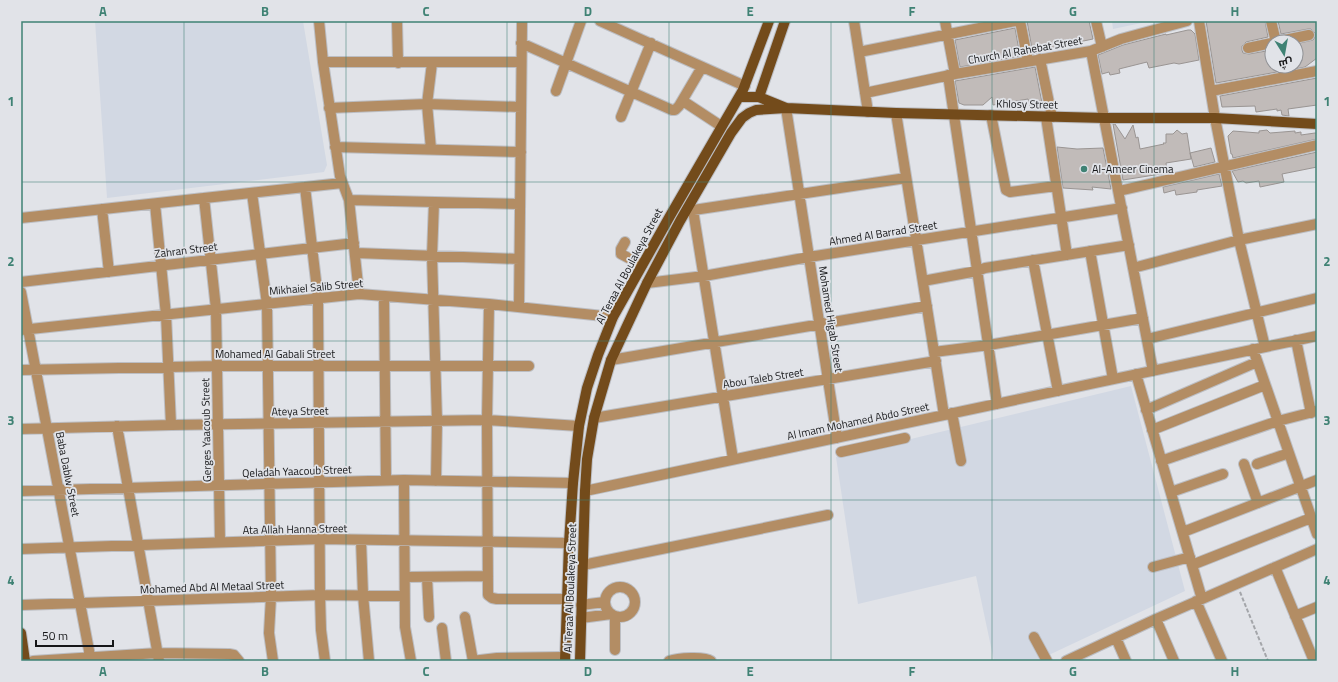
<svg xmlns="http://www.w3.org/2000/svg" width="1338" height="682" viewBox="0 0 1338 682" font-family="'Titillium Web',Cairo,sans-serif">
<rect width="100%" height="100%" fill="#e1e3e8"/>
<path fill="#d2d8e3" d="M95,21H303L327,165L324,172L107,198Z
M1112,21H1151L1113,29Z
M1131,386L1185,591L1036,661H994L976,576L858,604L836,457Z"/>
<path fill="#c1bbb9" stroke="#9a9593" d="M1027,21H1089L1093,39L1040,50L1037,51V53L1033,54Z
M1206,21H1265L1268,37L1246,42L1242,46V50L1243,53L1249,54L1272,50V66H1276L1277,72L1216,83Z
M1278,21H1317V58L1305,67L1290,70L1289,66H1296V44L1313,40L1315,37V33L1311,29H1308L1281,34Z
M1015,28L1020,56L960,67L955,40Z
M1188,30H1191L1195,34L1199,60L1179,64L1174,63L1149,68L1147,62L1119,69L1120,73L1110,75L1109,72L1102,74L1098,55L1123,45L1166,34V35Z
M1035,67L1043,108L1031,109L1028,99L993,105L992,97L983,105H964L959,103L955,81Z
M1317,78V105L1288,109L1289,116L1282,115L1281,110L1277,111V109L1256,112L1255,106L1222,107L1220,96Z
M1113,124H1115L1125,139L1133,125L1136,138L1138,137L1140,149L1164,144L1163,143H1166V134H1173L1177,130L1182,134L1187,133L1191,159L1166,163L1167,173L1123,180Z
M1267,130L1270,133L1295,131V133L1301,132V135L1315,133H1317V139L1233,158L1232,154H1231L1228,136L1233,131L1259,133V131Z
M1057,147L1077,149L1103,148L1111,189L1092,187L1093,190L1063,188Z
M1211,148L1215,162L1194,167L1190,153Z
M1317,152V167L1282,174L1284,182L1260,187L1259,181L1246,183L1243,181L1238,182L1232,171Z
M1219,174L1222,186L1197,190V192L1176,195L1175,190L1164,193L1163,187Z"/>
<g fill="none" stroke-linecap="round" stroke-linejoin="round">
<defs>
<path id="minor" d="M319,21L323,62L340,176L349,200L359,294
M397,21L398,63
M600,21L745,86
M854,21L868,112
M945,21L955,74
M1020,21L1028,61
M1096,21L1102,47
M1199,21L1215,118L1239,240L1265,347
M1271,21L1276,42
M1275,42L1309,35
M521,43L672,110H675L679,106L702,67
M1248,48L1272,43
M1091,51L1153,371
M859,52L1015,21
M1040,59L1052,117
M323,62H521
M1282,66L1285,77
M948,75L997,404
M556,91L581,21
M1211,91L1317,71
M865,93L955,74L1091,51L1121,39L1187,21
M683,101L721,126
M329,108L427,104L521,107
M786,108L837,438
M896,113L944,415
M991,115L1006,190L1010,192L1056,186
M621,117L651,43
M1046,117L1067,255
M335,147L521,152
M431,149L427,104L432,63
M305,187L318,298L320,595L321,630L325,661
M1119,191L1317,145
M252,193L267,304L271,597L269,633L273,661
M204,198L216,309L220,542
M349,200L520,204
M434,202L432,256L437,421L436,481
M155,204L166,315L171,425
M102,209L109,272
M693,210L733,459
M687,211L906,178
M21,218L342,183
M625,242L621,249V254L642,265
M1090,251L1113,379
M356,253L519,259
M1033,260L1058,391
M1133,268L1239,240L1317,224
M923,281L977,271L985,268L1129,245
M21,282L354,243
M647,283L704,276L809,257L1122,208
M21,292L91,661
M384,296L386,480
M489,304L487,420L488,595L492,598L497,599H567
M519,307L522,21
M21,330L359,294L489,304L613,317
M1147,339L1317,298
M1296,340L1311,413
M1253,349L1317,534
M934,352L989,345L1143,318
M611,360L927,306
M21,370L217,366H529
M1136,374L1202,599
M1146,410L1257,362
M952,413L961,461
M594,418L936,361
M117,426L159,661
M21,429L171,425L487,420L579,426
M1152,430L1265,385
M841,452L905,438
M1161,461L1278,421L1317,411
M1244,464L1258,503
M1257,464L1289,453
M404,480L405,627L411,661
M21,491L404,480L573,483
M585,491L1317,336
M1171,492L1223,474
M1183,532L1317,480
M361,540L363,595L369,661
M21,549L320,539L569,543
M583,565L828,515
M1192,565L1311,518
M1153,567L1190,557
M1275,567L1314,661
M405,577L488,576
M427,577L429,617
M605 602a15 15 0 1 1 30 0a15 15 0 1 1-30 0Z
M1196,601L1222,661
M21,605L320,595L404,596
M581,605L605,602
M615,616V650
M1295,616L1317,607
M465,617L473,661
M581,618L611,614
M1156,619L1174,661
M442,628L446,661
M1034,637L1047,661
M1116,638L1126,661
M33,661L158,653L229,654L234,655L239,661
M472,661L497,658L565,657
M669,661C678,658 704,656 711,661
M1066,661L1156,619L1317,549"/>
<path id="major" d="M739,97H759L786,108L896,113L1105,118H1215L1317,124
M759,97L785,21
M21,633L25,661
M565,661L569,543L573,483L579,426L587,388L598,355L613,317L670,216L743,90L769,21
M580,661L585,491L587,459L594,418L611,360L647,283L680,221L731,133L742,118L749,113L756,110L786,108"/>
</defs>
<use href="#minor" stroke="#bcbec3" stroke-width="12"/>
<use href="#major" stroke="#bcbec3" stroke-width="12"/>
<path stroke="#a4a6aa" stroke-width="2" stroke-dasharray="4 2" stroke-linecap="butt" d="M1240,592L1268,661"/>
<use href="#minor" stroke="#b38d64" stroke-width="10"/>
<use href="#major" stroke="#734b1b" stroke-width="10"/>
</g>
<path fill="none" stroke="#3f8274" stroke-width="1" stroke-opacity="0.55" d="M184,21V661M346,21V661M507,21V661M669,21V661M831,21V661M992,21V661M1154,21V661M21,182H1317M21,341H1317M21,500H1317"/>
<circle fill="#3f8274" stroke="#e1e3e8" stroke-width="1.5" cx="1084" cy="169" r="4"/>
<g text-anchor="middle" stroke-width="3.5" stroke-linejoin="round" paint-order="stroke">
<g font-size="11" fill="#161719" stroke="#e1e3e8">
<text transform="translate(1025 50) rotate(-10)" y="4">Church Al Rahebat Street</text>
<text transform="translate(1027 104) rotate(1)" y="4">Khlosy Street</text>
<text transform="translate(883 233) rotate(-9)" y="4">Ahmed Al Barrad Street</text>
<text transform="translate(186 250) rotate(-7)" y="4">Zahran Street</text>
<text transform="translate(629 266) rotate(-62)" y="4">Al Teraa Al Boulakeya Street</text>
<text transform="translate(316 287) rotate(-5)" y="4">Mikhaiel Salib Street</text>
<text transform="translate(831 319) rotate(81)" y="4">Mohamed Higab Street</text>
<text x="275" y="358">Mohamed Al Gabali Street</text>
<text transform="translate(763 378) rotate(-9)" y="4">Abou Taleb Street</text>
<text transform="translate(300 411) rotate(-1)" y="4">Ateya Street</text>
<text transform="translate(858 421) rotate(-12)" y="4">Al Imam Mohamed Abdo Street</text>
<text transform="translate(206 430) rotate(-91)" y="4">Gerges Yaacoub Street</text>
<text transform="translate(297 471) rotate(-2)" y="4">Qeladah Yaacoub Street</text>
<text transform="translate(68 474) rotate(79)" y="4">Baba Dablw Street</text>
<text transform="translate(295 529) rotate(-1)" y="4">Ata Allah Hanna Street</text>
<text transform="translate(212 587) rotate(-2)" y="4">Mohamed Abd Al Metaal Street</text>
<text transform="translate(570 588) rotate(-88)" y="4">Al Teraa Al Boulakeya Street</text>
</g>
<g font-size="11" fill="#161719" stroke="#e1e3e8" text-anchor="start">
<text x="1092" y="173">Al-Ameer Cinema</text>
</g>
</g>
<rect width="1338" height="682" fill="none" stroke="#e1e3e8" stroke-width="44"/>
<g transform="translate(1284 54) rotate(169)"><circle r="19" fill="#e1e3e8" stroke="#909195"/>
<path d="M0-3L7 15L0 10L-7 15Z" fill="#3f8274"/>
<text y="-6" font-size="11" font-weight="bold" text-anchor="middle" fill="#161719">ش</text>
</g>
<path d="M36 640v6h77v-6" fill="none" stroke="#161719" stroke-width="2"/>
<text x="42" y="640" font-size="12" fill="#161719" stroke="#e1e3e8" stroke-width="3" paint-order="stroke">50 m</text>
<rect x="22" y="22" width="1294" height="638" fill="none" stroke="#3f8274" stroke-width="1.5"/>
<g font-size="13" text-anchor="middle" font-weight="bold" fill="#3f8274">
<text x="103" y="16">A</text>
<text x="265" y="16">B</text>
<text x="426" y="16">C</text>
<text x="588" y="16">D</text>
<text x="750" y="16">E</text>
<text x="912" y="16">F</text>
<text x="1073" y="16">G</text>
<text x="1235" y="16">H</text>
<text x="11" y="106">1</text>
<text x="1327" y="106">1</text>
<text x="11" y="266">2</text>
<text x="1327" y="266">2</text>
<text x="11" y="425">3</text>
<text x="1327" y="425">3</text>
<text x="11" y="585">4</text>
<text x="1327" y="585">4</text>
<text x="103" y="676">A</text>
<text x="265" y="676">B</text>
<text x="426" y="676">C</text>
<text x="588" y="676">D</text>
<text x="750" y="676">E</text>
<text x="912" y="676">F</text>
<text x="1073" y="676">G</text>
<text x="1235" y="676">H</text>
</g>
</svg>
